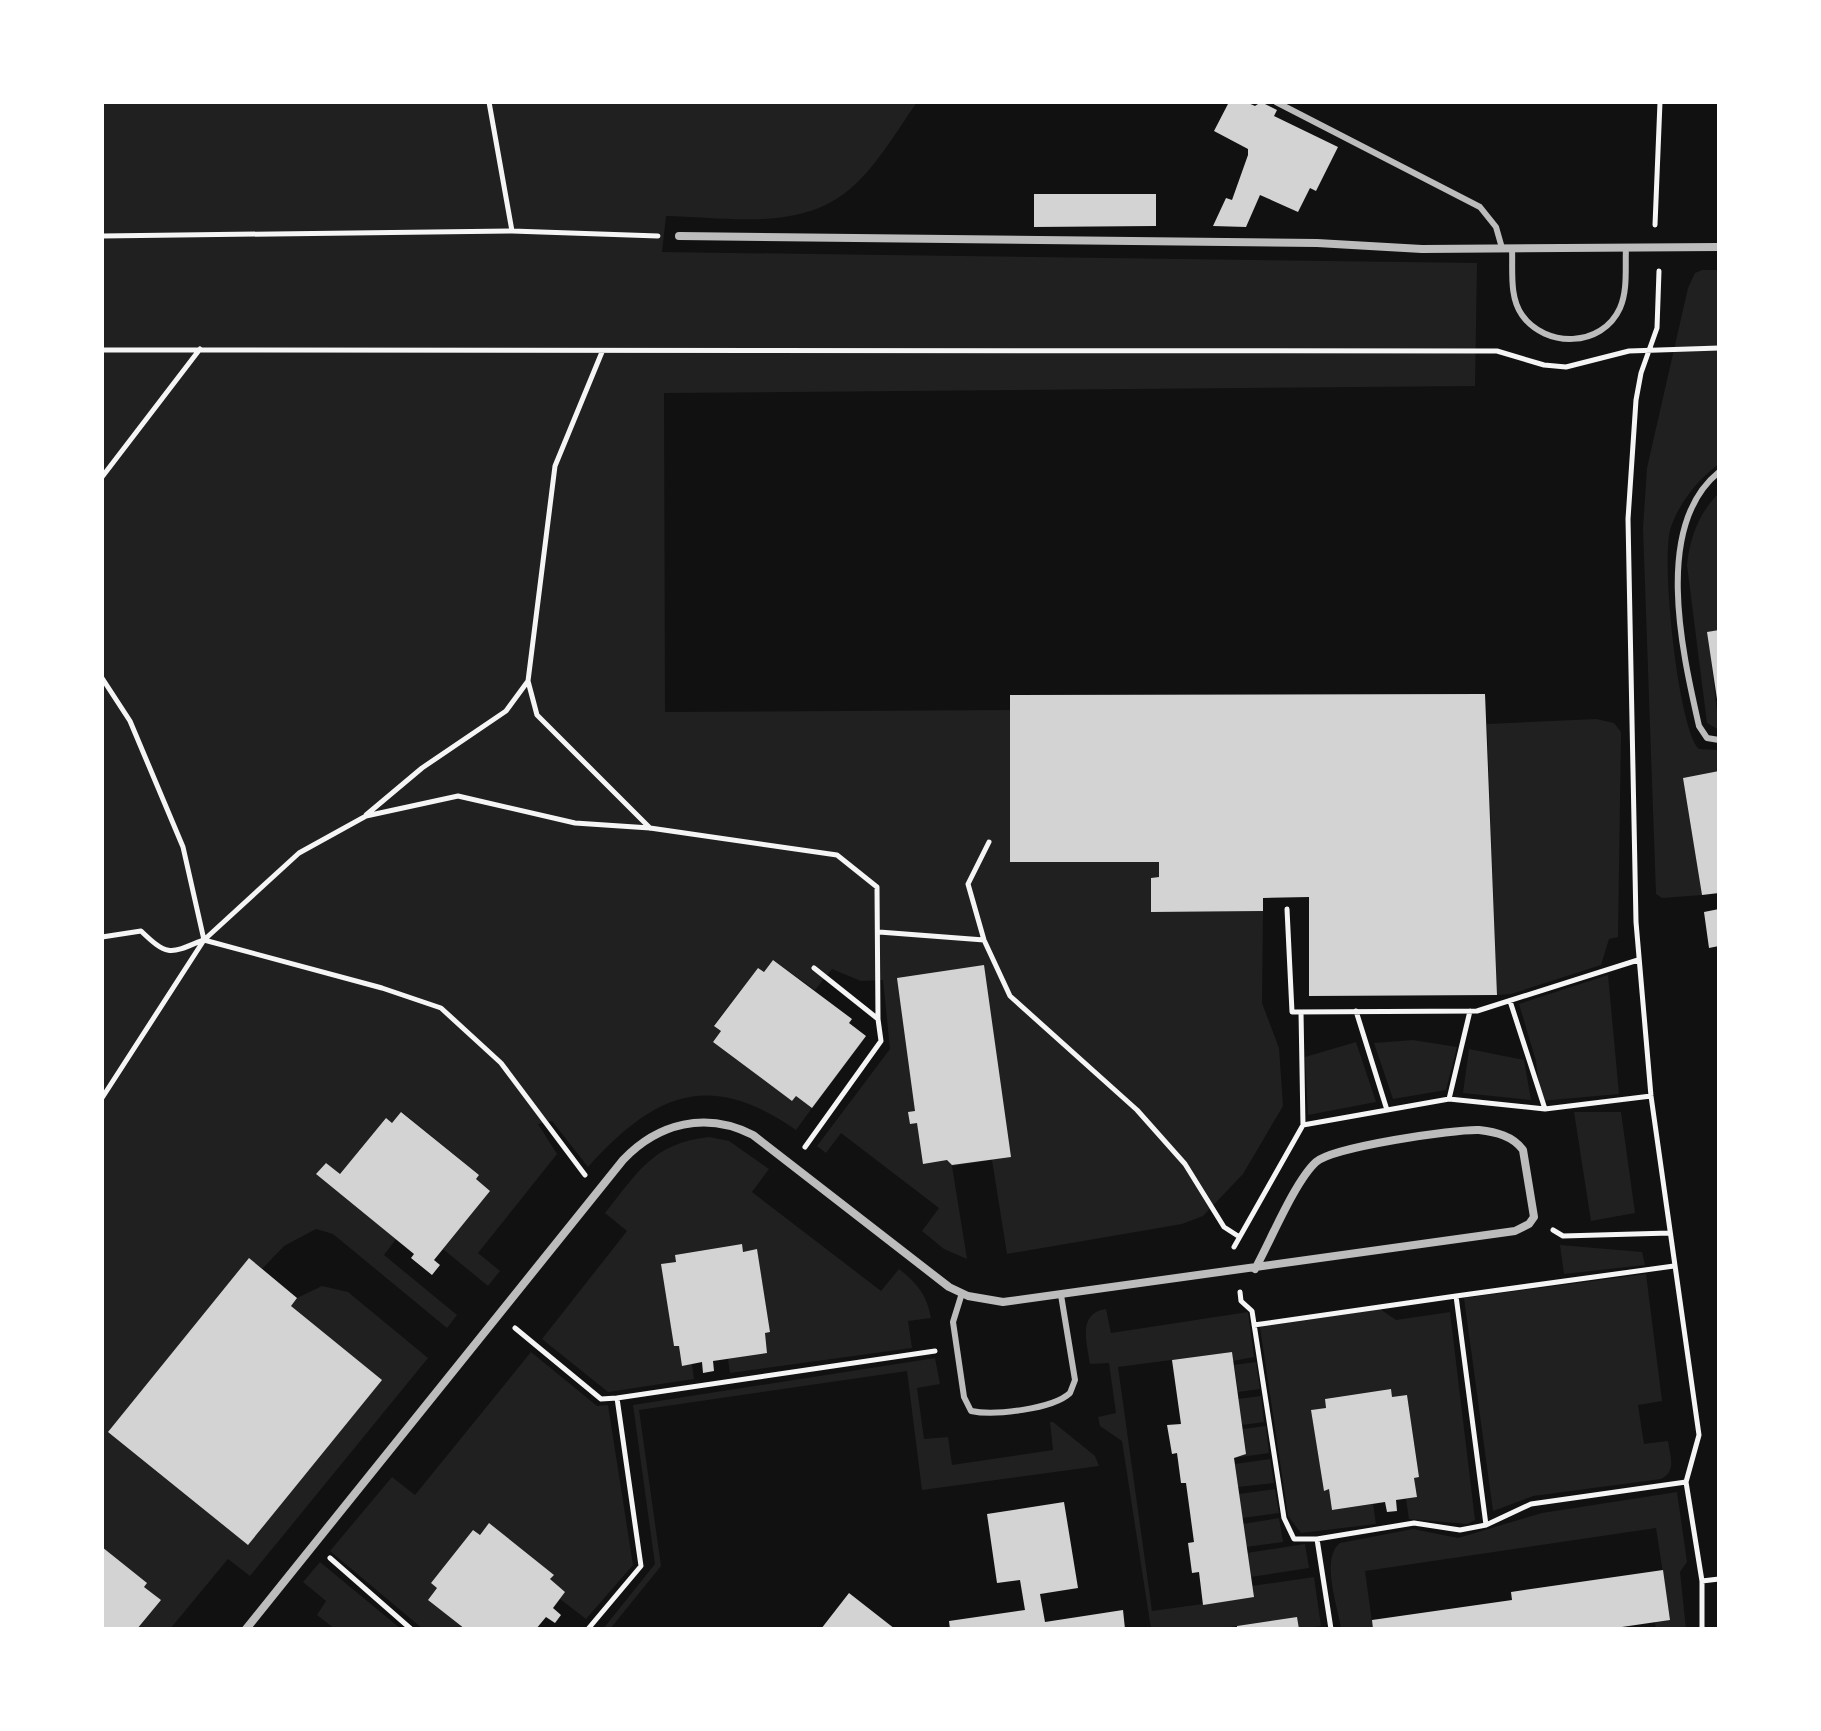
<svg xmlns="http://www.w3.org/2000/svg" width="1821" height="1731" viewBox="0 0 1821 1731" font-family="'DM Sans',sans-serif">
<rect width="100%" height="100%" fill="#111"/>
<path fill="#202020" d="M102,102H917C896,132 874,171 845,193C796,231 724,217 666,216L662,252L1477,263L1475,386L664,393L665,712L1010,710L1011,862H1159V877L1151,878L1152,912L1263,911L1262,1003L1279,1048L1283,1106L1243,1174L1203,1216L1182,1224L1007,1254L992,1160L952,1166L967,1259L944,1249L922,1231L939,1208L841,1133L826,1153L817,1146L890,1049L883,980L861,981L832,969L815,990L773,960L764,972L758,968L714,1025L721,1031L713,1042L792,1101L796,1096L812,1108L796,1130C709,1069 654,1094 588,1167L552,1121L538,1124L557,1154L478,1253L500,1271L488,1286L443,1249L490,1191L476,1179L479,1175L402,1112L392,1123L386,1118L340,1174L325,1163L317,1175L396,1239L384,1255L457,1315L447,1328L333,1234L316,1229L284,1246L262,1269L297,1298L322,1286L348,1292L428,1358L250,1576L228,1559L170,1629H137L160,1600L144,1587L146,1583L102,1547Z
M1702,270H1719V464C1699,478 1679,503 1671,527C1660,556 1678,729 1699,749L1719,750V771L1683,778L1702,895L1662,898L1656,894L1643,528L1647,468L1688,288L1695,273Z
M1719,493V630L1708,632L1719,730L1707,723L1687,565C1690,537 1699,513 1719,493Z
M1596,719L1614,723L1621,732L1618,937L1609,939L1601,965L1511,994L1497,995L1487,724Z
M1608,975L1619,1094L1541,1101L1536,1061L1519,1004Z
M1413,1040L1457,1047L1446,1090L1393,1099L1374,1043Z
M1356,1042L1376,1102L1308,1115L1305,1057Z
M1469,1049L1524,1060L1531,1100L1463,1093Z
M1574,1112H1621L1635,1213L1591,1221Z
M709,1137L729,1141L769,1169L752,1192L881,1291L899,1269C917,1283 927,1295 931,1318L908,1321L912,1348L730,1373L728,1359L767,1352L765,1333L770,1332L757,1250L743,1252L741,1244L675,1255L676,1262L662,1264L674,1346H679L692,1364L694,1379L608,1392L542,1339L627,1231L605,1213C638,1172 653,1143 709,1137Z
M1560,1245L1642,1252L1645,1265L1564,1274Z
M1646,1274L1662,1401L1638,1405L1644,1444L1668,1441C1670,1456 1677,1471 1661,1479L1533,1496L1493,1511L1464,1298Z
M1106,1309L1111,1333L1248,1312L1254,1357L1233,1361L1232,1352L1118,1367L1152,1611L1253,1597L1252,1586L1314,1577L1321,1626L1299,1629L1297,1617L1217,1629H1151L1122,1441L1100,1426L1098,1417L1116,1413L1109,1363L1090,1364C1087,1343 1077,1313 1106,1309Z
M1380,1309L1396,1320L1450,1312L1475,1520L1467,1524L1409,1519L1406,1499L1417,1497L1414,1478L1419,1476L1407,1395L1392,1397L1391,1389L1325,1399L1326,1408L1311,1410L1324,1490L1329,1489L1332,1510L1373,1504L1376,1524L1301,1533L1288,1516L1260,1327Z
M531,1352L597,1406L608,1405L633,1565L586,1619L560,1599L565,1592L550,1579L553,1575L489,1524L480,1535L473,1530L431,1583L437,1588L428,1600L465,1629H423L330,1551L392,1477L415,1495Z
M935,1358L940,1384L917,1388L924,1439L948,1437L952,1465L1053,1450L1050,1422H1053L1095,1456L1099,1466L922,1490L907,1371L639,1410L661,1566L610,1629H603L655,1564L633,1405Z
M1256,1362L1260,1389L1238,1392L1234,1365Z
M1261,1396L1264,1422L1242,1425L1238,1399Z
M1266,1426L1269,1453L1234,1458L1246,1454L1243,1429Z
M1270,1459L1274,1483L1238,1487L1235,1464Z
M1275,1489L1279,1513L1242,1518L1239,1494Z
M1677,1492L1687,1562L1680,1572L1686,1629H1656L1655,1622L1670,1619L1656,1528L1365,1571L1373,1629H1341C1338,1606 1320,1559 1340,1543L1413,1529L1458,1538L1542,1513Z
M1279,1518L1283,1542L1246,1547L1243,1524Z
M1305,1544L1309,1568L1251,1577L1247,1553Z
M320,1562L401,1629H335L317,1615L326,1601L303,1582Z"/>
<path fill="#d3d3d3" d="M1229,102H1246L1255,106L1261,102L1277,110L1274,116L1338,147L1316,191L1310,188L1298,212L1260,195L1246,227L1213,226L1226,198L1232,200L1248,155V149L1214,131Z
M1034,194H1156V226L1034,227Z
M1719,630V699H1717L1707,632Z
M1485,694L1497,995L1309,996V897L1263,898V911L1151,912V878L1159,877V862H1010V695Z
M1719,771V893L1702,895L1683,778Z
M1719,909V946L1709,948L1704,912Z
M773,960L852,1019L849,1023L866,1036L812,1108L796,1096L792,1101L713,1042L721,1031L714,1026L758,968L764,972Z
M984,965L1011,1157L952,1165L947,1160L923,1164L917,1123L910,1124L908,1112L915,1111L897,978Z
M401,1112L479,1175L476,1179L490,1191L434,1260L440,1265L432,1275L411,1258L414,1254L316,1174L326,1163L340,1174L386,1118L392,1123Z
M742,1244L743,1252L757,1249L770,1332L765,1333L767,1353L713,1361L714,1371L703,1373L702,1362L682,1366L679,1346H674L661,1264L676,1262L675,1255Z
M249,1258L297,1298L291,1306L382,1380L248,1545L108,1432Z
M1232,1352L1246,1454L1234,1458L1254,1597L1203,1605L1199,1572L1192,1573L1188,1543L1194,1542L1186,1483H1181L1177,1453L1172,1454L1167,1425L1181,1424L1172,1360Z
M1391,1389L1392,1397L1407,1395L1419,1477L1414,1478L1417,1497L1396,1500L1397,1511L1387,1512L1385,1502L1332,1510L1329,1489L1324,1491L1311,1410L1326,1408L1325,1399Z
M1064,1502L1078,1588L1040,1594L1045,1622L1123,1610L1125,1629H950L949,1621L1025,1610L1020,1580L997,1583L987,1514Z
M489,1523L554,1575L550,1579L565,1592L553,1608L561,1615L555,1623L546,1617L536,1629H465L428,1600L437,1588L431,1583L473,1530L480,1535Z
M102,1547L147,1583L144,1587L161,1600L137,1629H102Z
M1663,1570L1670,1620L1608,1629H1373L1372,1620L1512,1600L1511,1592Z
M849,1593L895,1629H821Z
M1297,1617L1299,1629H1237V1626Z"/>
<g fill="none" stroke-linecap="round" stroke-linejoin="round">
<path stroke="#f5f5f5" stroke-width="5" d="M489,102L512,231
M1655,225L1660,102
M102,236L512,231L658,236
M1659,271L1657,328L1641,373L1636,400L1628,519L1636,922L1651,1096L1699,1435L1686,1482L1702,1581V1629
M102,350L1497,351L1544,365L1566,367L1629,351L1719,348
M602,352L555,466L528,681L537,715L650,828
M102,477L200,349
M102,678L130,721L183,847L204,940L382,988L441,1008L501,1063L585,1175
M366,815L422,768L506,711L528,681
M989,842L968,884L984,940L1010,996L1137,1110L1185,1164L1224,1227L1238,1236
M1287,909L1292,1012L1477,1011L1638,960
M879,932L984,940
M102,937L141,931C168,957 170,954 203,940
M1510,1001L1545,1109
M1356,1011L1387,1110
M1301,1012L1303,1125
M102,1098L204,940L299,853L366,816L458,796L575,823L650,828L837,855L877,887L878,1019
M1449,1099L1470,1011
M805,1147L881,1041L878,1019L814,968
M1553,1230L1563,1236L1670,1233
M1234,1247L1303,1125L1449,1099L1545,1109L1651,1096
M1674,1266L1456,1296L1486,1525L1531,1504L1686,1482
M1240,1292L1241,1301L1252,1311L1284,1518L1294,1539H1317L1331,1629
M1254,1325L1456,1296
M515,1328L601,1399L617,1398
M1317,1539L1414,1523L1460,1530L1486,1525
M330,1558L411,1629
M1702,1581L1719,1579
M588,1629L641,1566L617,1398L935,1351"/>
<path stroke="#bcbcbc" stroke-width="6" d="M1276,102L1480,207L1496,227L1502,248
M1512,248C1513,270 1509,297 1522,315C1545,348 1602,348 1620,308C1628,290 1625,267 1626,247
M1719,472C1652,526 1683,655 1699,726L1707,738L1719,740
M962,1293L953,1322L964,1397L971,1411C994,1416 1053,1409 1070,1393L1075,1380L1061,1295"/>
<path stroke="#bcbcbc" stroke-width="8" d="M679,236L1317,243L1422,249L1719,247
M246,1629L623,1160C658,1123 706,1111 753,1135L949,1287L968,1296L1003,1302L1515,1231L1529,1224L1534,1217L1523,1150C1513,1136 1496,1132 1479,1130C1454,1129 1333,1147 1316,1162C1295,1181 1270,1242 1255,1269"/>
</g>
<rect width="1821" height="1731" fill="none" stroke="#ffffff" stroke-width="208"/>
</svg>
